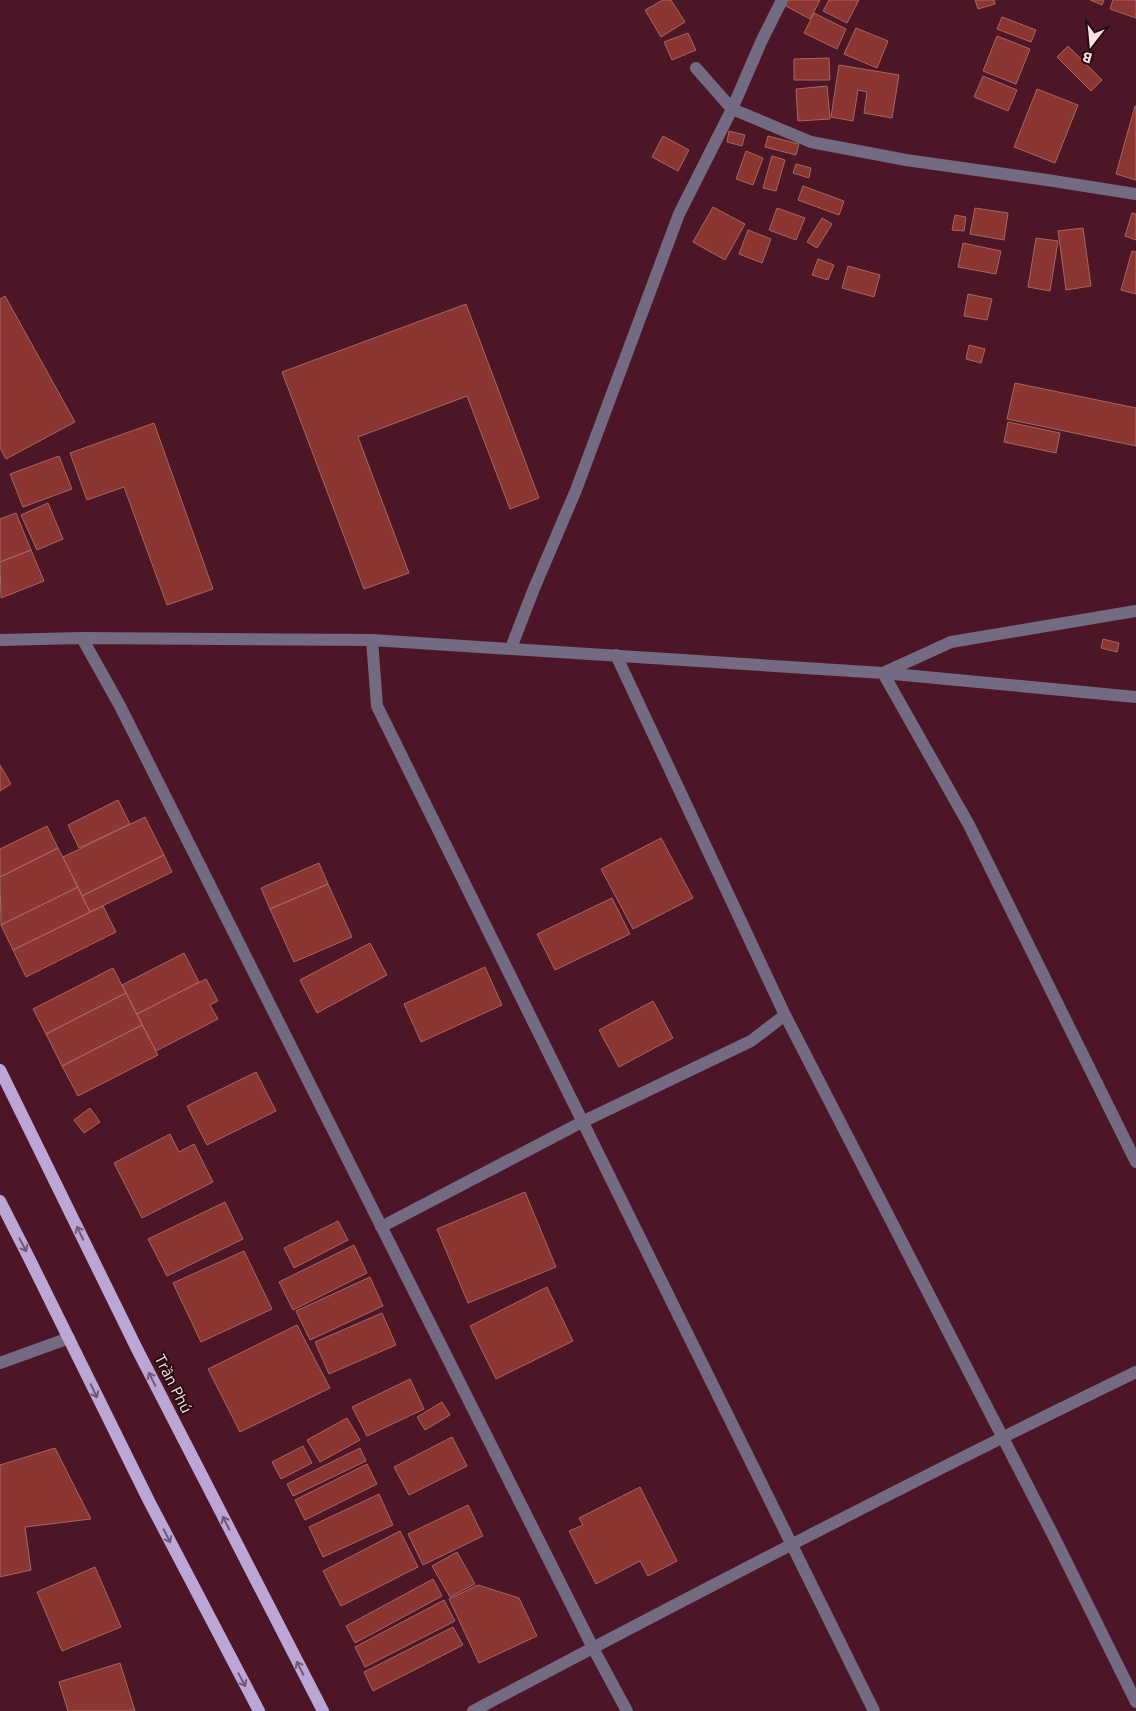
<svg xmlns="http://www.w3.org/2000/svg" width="1136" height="1711" viewBox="0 0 1136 1711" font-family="'Open Sans',sans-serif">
<rect width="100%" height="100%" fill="#4c1626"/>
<path fill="#8b3632" stroke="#a76761" d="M663,0H671L685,22L661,37L645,10Z
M787,0H820L810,19L784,5Z
M829,0H859L847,23L823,11Z
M975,0H994L995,4L978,9Z
M1090,0H1104L1102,5Z
M1113,0H1136V18L1110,9Z
M814,13L846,29L837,49L804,33Z
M1002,17L1036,30L1031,42L997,29Z
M856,28L888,41L877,68L844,54Z
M688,33L696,50L672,60L664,42Z
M997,36L1030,49L1016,84L983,71Z
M1068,46L1102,80L1091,91L1057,57Z
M829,58L830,80H794V59Z
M839,65L899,75L892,118L864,113L867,92L858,90L853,121L831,117Z
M983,76L1017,90L1008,111L974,97Z
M827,86L830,119L798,121L796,89Z
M1037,89L1078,105L1055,163L1014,147Z
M1135,106H1136V180L1116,174Z
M729,131L745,135L742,146L727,142Z
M663,136L689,150L678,171L652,157Z
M768,136L799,144L796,155L765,147Z
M746,151L763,158L753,185L736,179Z
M772,156L785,160L776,191L763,188Z
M796,164L811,168L809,178L793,173Z
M803,186L844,201L839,215L798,200Z
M713,207L745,224L725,260L693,242Z
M777,208L805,218L796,240L769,230Z
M975,208L1008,213L1004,240L970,234Z
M1132,213L1136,214V240L1125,236Z
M955,215L966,217L964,231L952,230Z
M822,218L832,224L817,248L807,242Z
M1083,228L1091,286L1066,290L1058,231Z
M748,230L771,239L762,263L739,254Z
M1036,238L1058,241L1050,291L1028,287Z
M963,243L1001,251L996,274L958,267Z
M1132,251L1136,252V294L1121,290Z
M818,259L834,265L828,280L812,275Z
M848,266L880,275L874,297L842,288Z
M968,294L992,299L987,320L964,316Z
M5,296L75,422L6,459L0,448V299Z
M466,304L539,498L510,509L467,396L358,437L409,573L364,589L282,372Z
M969,345L985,349L981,363L966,359Z
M1015,383L1136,408V446L1007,419Z
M1008,422L1060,433L1056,453L1004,442Z
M154,423L213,589L167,605L124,487L87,500L70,453Z
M59,456L72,489L23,507L10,474Z
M48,503L63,539L37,550L21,515Z
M16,513L31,550L0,562V519Z
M31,550L44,581L1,598L0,562Z
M1103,639L1119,643L1117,652L1101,648Z
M0,765L11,784L0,791Z
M118,800L130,824L79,848L68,825Z
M145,817L164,855L82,896L63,857Z
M47,826L58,848L0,877V849Z
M661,838L693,898L633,929L601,869Z
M58,848L78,887L1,925L0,877Z
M164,855L172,872L90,912L82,896Z
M319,863L328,884L270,909L261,888Z
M328,884L352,937L294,962L270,909Z
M78,887L90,912L13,950L1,925Z
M612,898L630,934L555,970L537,934Z
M103,906L116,932L26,977L13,950Z
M370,943L387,975L317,1013L300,980Z
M184,953L199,982L137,1014L122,985Z
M485,967L502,1005L421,1042L404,1004Z
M113,968L126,993L46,1034L33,1009Z
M206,979L218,1001L210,1005L218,1019L156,1051L137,1014Z
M126,993L142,1025L62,1066L46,1034Z
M653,1001L673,1038L619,1067L599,1030Z
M142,1025L158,1055L78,1096L62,1066Z
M256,1072L276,1111L207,1145L187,1106Z
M90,1108L100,1122L84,1133L74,1120Z
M170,1134L179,1152L194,1144L213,1182L142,1218L114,1163Z
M525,1192L556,1267L468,1303L437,1229Z
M225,1202L243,1239L167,1276L148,1239Z
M338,1221L348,1240L294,1268L284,1248Z
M354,1245L367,1273L293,1310L279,1282Z
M244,1251L272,1309L201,1342L173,1283Z
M370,1277L383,1306L310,1340L296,1311Z
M547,1287L573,1341L496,1379L470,1326Z
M382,1313L396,1345L329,1374L315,1342Z
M297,1325L330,1388L240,1432L208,1369Z
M410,1379L424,1409L367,1436L352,1407Z
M442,1402L450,1415L425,1430L417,1417Z
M347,1418L360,1440L320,1462L307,1440Z
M452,1437L467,1466L409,1495L394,1467Z
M303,1446L312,1463L281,1479L272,1462Z
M55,1448L91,1519L25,1527L31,1570L0,1577V1465Z
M360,1448L366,1461L293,1496L287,1484Z
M367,1464L377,1484L305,1520L295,1500Z
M640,1487L677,1561L648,1576L640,1561L596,1584L569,1531L583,1525L579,1518Z
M379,1494L393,1525L323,1557L309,1527Z
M468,1505L483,1536L423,1565L408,1534Z
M400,1531L418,1567L341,1606L323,1571Z
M457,1552L475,1584L450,1597L432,1566Z
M95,1567L121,1627L62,1651L37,1592Z
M433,1579L442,1596L355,1643L346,1626Z
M478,1585L519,1598L537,1636L479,1663L449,1599Z
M444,1600L455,1621L365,1667L355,1647Z
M453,1627L463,1645L373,1691L364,1672Z
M120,1663L135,1711H68L59,1682Z"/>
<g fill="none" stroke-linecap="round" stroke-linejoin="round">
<path stroke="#746a81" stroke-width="12" d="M696,68L732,109L811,142L906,160L1047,180L1136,194
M1136,611L951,642L883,673L969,825L1136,1162
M82,638L120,706L593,1648L627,1711
M0,640L82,638L372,640L883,673L1136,697
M372,640L377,706L874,1711
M511,648L533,591L576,490L679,214L732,109L762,40L782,0
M616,655L785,1015L1053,1535L1136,1702
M381,1227L582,1122L751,1041L785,1015
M0,1363L69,1338
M473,1711C693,1595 913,1480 1136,1372"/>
<path stroke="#bca6d6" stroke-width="12" d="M0,1070L137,1349L323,1711
M0,1201L30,1260L149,1501L259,1711"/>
</g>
<defs><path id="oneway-shaft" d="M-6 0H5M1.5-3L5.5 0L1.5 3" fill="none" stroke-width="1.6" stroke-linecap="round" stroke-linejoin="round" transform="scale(1.25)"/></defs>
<g stroke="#705874">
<use href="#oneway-shaft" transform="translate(80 1233) rotate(-116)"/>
<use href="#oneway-shaft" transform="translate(23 1245) rotate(62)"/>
<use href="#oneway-shaft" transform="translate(152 1379) rotate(-117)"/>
<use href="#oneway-shaft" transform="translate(94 1391) rotate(65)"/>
<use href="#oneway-shaft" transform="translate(226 1523) rotate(-117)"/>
<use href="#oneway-shaft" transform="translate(167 1536) rotate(63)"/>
<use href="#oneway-shaft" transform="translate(300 1668) rotate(-117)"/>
<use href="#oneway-shaft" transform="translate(242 1680) rotate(62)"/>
</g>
<g text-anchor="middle" stroke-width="4" stroke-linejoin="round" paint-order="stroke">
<g font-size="15" fill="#fee1e6" stroke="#230b12">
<text transform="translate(173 1384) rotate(63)" y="5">Trần Phú</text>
</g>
</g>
<g transform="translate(1091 45) rotate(196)" stroke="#230b12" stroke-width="4" paint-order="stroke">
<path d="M0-4L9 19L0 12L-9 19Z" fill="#fee1e6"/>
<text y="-8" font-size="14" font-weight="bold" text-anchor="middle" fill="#fee1e6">B</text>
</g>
</svg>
